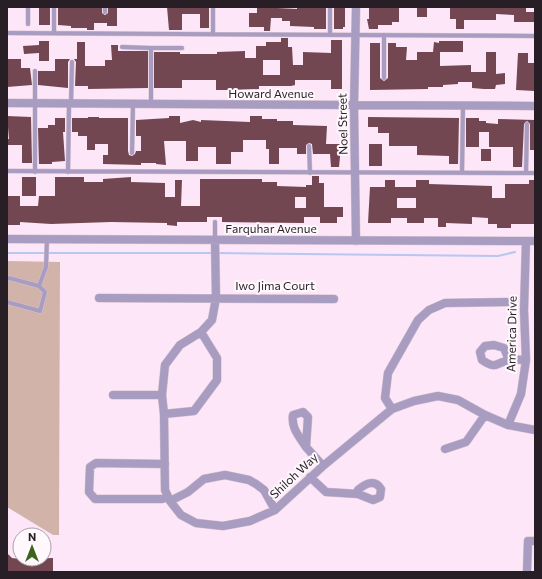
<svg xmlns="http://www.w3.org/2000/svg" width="542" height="579" viewBox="0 0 542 579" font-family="Commissioner,sans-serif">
<rect width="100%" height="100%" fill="#fce6f8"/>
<path fill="#d1b3aa" d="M7,261L60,262L59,535H53L7,507Z"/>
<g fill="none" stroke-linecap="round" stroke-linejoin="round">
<path stroke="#b6c7f0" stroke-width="2" d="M7,253H212
M217,253L498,256L515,252"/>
</g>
<path fill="#724751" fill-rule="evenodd" d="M39,7H50V25H39Z
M58,7H102V13L105,15L108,13V7H117V26H107V23H94V30H87V28H71V26L58,25Z
M167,7H209V28H200V14H182V30H169Z
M257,7L297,9V7H326V29H314V27L290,26V21H282V18H271L270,31H264V27H249V13H257Z
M334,7H345V27H343V29H334Z
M369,7H399V22H392V25H378V29H369L367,19H369Z
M417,7H427V17H417Z
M450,7H526V12H535V22H514V15L496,14V20H464V29H456V19H450Z
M281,38H288V47H292L293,65H303V52L331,53V40H342V89H331V80H295V85L291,86H259V89L227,90H216V80H182V88H154V52H180V54H217V52L245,51V58H256V46H266V42H281ZM263,60H280V75H263Z
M39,41H49V61H39V53L24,54L23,46L39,45Z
M439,41H463V52H440V66L471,65V72H486V52H496V74L505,73V84L496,85L495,89H484L472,88V82H458V84L443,85V87H428V89L370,90V43H380V78L384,81L388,78V43H396V47H407L406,60H417V52H433L434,42L439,43Z
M77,42H85V66H105V60H112L111,45H118V51H148V88L88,89V86H75L76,62L74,59H77Z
M518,53H528V63H535V91L516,90Z
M8,59H21V68H30L32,85L7,87Z
M55,59H70L68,62V88L38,85V71H55Z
M7,116L31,117L32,163H22V145H7V139H9Z
M169,116H180V123L193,120L201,122V120L250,122V116H262V119H277V121H293V125L327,126L326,144H339L341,146L339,167H331L330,154H313L312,144L309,143L306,145V154H297V148H279V164H269V149H266V140H243V152H231V164H216V147H198V161H186V141H164L166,165L156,164V163H141V165L103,164V155H108V144H95V150H87V136H78V132H72V118H88V117H99V118H128V151L129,155L132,156L135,154L136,151H141V136H136V120L169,118Z
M368,117L459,118L458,164H449V156L417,155V146H389V133H378V127H368Z
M55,118H65V132H63L65,161L52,162V164H39L38,128H48V125H55Z
M466,118H479V121H486V123L498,124V119L535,120V150H530V124L527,121L524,124L522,167H513V147H489V132H479V147H466Z
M369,144H382V166H369Z
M481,149H491V161H481Z
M312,176H319V183H324V207H343V217H337V223H320V217H304V223L222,222V217H207V222H177V226L167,225V223L111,222L51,224L20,222V225H7L8,196H20V206H38L39,196H55V177H84V182H103V179L131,177V182L165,183V197H175V180H182L181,206H200V179H262V182H277V186L306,187V185H312ZM295,197H306V208H295Z
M22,177H36V196H22Z
M385,180H395V187H416V180H429V184L492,186V198H505V184H529V180H535V224H511V228H497V224H488V218L472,217V224L446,223V227H438V218H424V223H407V218H391V223H368L370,187H385ZM397,198H416V208H397Z
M7,553L12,558L20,559L53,558V572H7Z"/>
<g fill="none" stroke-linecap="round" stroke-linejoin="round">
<defs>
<path id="service" d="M28,7V24
M105,7V12
M213,7V34
M330,7V35
M7,33L535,36
M54,33V7
M384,35V78
M122,47L151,48V104
M151,48H182
M35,71V172
M71,104L72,62
M309,146L310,173
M132,153L133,104
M7,171L535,173
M68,172L69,104
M462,173L463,106
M526,173L527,124
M215,222V240
M7,279L9,278L39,286L45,292L40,311L7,302
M39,286L46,267L47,239"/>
<path id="minor" d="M356,7L354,106L356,241
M7,103L535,106
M7,239L535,241
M215,240L216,298L212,320L201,332L180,345L165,365L162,395L164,414L165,490L170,501L181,515L196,523L223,526L250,521L275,510L323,466L392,409L414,401L438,396L458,400L485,415L508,425L535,430
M99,298L334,299
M509,360L504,348L494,345L485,346L480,352L482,360C497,370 495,363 509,360C514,359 521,360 526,360
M113,395H162
M392,409L385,398L388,373L418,320L429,310L445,303L513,302
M164,414L194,411L217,380V358L201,332
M508,425L521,394L526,360L524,310L526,241
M306,447C299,436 291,428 293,415L303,412L308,417L306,447L323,466
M445,449L466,442L485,415
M165,464L96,463L90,467L89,492L95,499H162L168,497
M310,477L326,492L358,494L373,500L380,497L381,489C375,479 366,483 358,490V494
M170,501L188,492L204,479L225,475L249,480L256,484L264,490L275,510
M527,572L528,541H535"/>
</defs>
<use href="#service" stroke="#d6c2d2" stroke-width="5"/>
<use href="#minor" stroke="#d6c2d2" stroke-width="9"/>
<use href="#service" stroke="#a89cc1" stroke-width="4"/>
<use href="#minor" stroke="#a89cc1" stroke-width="8"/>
</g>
<g text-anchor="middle" stroke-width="4" stroke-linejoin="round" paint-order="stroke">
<g font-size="12" fill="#281e26" stroke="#fff9fe">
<text x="271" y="98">Howard Avenue</text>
<text transform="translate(343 124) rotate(-91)" y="4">Noel Street</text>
<text x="271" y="233">Farquhar Avenue</text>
<text x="275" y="290">Iwo Jima Court</text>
<text transform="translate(512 334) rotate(-89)" y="4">America Drive</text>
<text transform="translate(294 476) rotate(-43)" y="4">Shiloh Way</text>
</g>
</g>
<rect width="542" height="579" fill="none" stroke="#281e26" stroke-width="16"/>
<g transform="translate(32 547)"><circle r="19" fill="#fff9fe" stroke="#a9a1a8"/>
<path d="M0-3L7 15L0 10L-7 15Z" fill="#3c631e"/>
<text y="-6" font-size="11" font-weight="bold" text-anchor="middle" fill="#281e26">N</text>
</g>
</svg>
